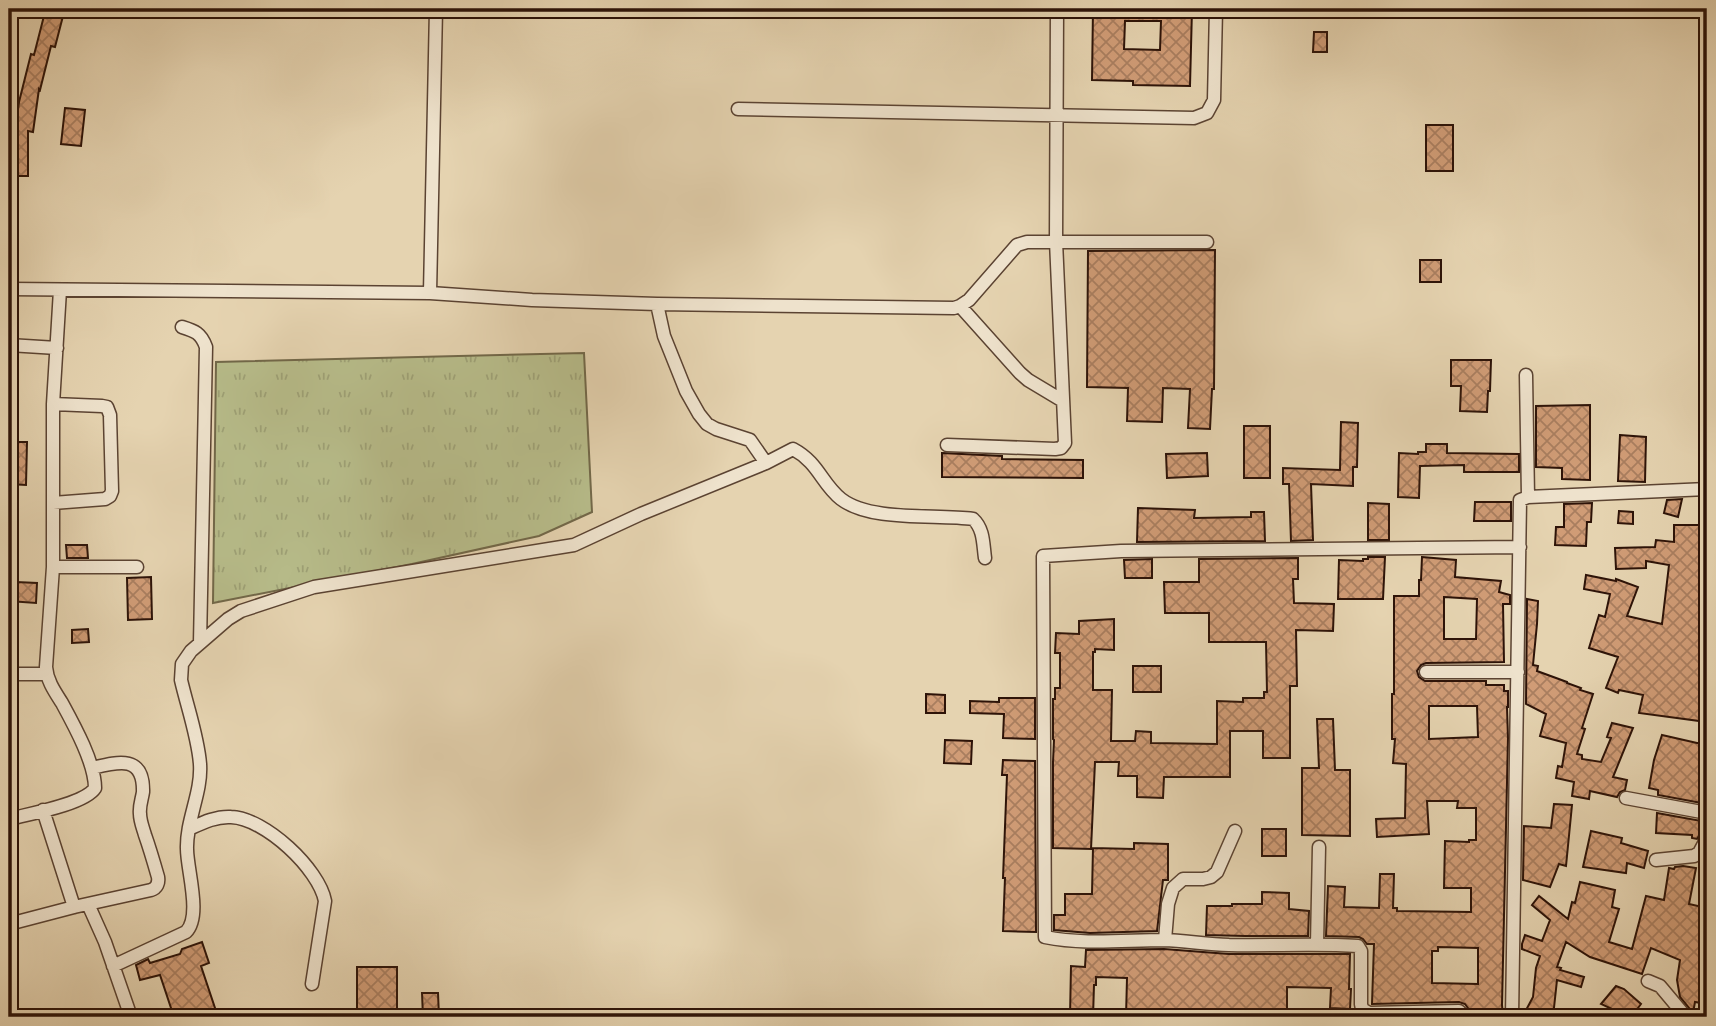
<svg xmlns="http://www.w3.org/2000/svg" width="1716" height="1026" viewBox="0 0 1716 1026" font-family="'IM FELL French Canon',serif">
<defs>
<pattern id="park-tufts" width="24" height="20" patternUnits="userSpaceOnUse" patternTransform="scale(1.75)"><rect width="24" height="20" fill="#b7bc8a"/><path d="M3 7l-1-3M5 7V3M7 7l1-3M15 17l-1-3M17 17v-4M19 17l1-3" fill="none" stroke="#9ea176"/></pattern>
<pattern id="building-cross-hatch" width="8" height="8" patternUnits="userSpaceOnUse" patternTransform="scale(1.75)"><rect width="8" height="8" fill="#d09c76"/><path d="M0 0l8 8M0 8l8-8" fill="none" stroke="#a97e5f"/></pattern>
</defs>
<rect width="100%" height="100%" fill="#e5d3b0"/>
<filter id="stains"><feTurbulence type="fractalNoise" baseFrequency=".00286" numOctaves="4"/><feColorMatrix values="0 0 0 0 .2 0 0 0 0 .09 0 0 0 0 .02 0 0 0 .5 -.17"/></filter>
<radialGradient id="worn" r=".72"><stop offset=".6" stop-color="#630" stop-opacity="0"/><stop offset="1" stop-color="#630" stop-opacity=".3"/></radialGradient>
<path fill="url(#park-tufts)" stroke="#726849" stroke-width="2" d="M584,353L592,512L539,536L412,564L213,603L216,362Z"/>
<path fill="url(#building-cross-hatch)" stroke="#2d1308" stroke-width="2" fill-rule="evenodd" d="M1093,9H1192L1190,86L1133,85V81L1092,80ZM1125,21H1161L1160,50L1124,49Z
M45,12L63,16L55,47L51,46L40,90L39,89L33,132L28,131V176H14V137L19,102L31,54L34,55Z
M1314,32H1327V52H1313Z
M65,108L85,110L81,146L61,144Z
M1426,125H1453V171H1426Z
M1215,250L1214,389H1212L1210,429L1188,428L1190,389L1163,388L1162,422L1127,421L1128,388L1087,387L1088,251Z
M1420,260H1441V282H1420Z
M1451,360H1491L1490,391H1488L1487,412L1460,411L1461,386H1451Z
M1590,405V480L1562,479V468L1536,467V406Z
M1341,422L1358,423L1357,467H1353V486L1311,484L1313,540L1291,541L1289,484H1283V468L1340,470Z
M1244,426H1270V478H1244Z
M1620,435L1646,437L1645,482L1618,481Z
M9,442H27L26,485L9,484Z
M1426,444H1447V453L1519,454V472H1464V465L1420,466L1419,498L1398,497L1399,453L1418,454V452H1426Z
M942,453L1002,456V459L1083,460V478L942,477Z
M1207,453L1208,476L1167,478L1166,454Z
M1682,499L1678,517L1664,513L1667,500Z
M1475,502H1511V521H1474Z
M1368,503L1389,504V540H1368Z
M1592,503L1591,522H1587L1586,546L1555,545L1556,527H1564V504Z
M1138,508L1195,510L1194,518L1251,517V512H1264L1265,541L1137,542Z
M1619,511L1633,512V524L1618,523Z
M1674,525H1707V644L1703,662H1707L1706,711H1707V722L1639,713L1643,695L1619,690L1618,693L1606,688L1618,657L1589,648L1599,615L1605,617L1610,594L1584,589L1586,575L1616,581V579L1638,587L1627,616L1662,624L1669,565L1646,561V568L1616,569L1615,548L1655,547L1656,540L1674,542Z
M66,545H87L88,558H67Z
M1368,557H1385L1383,599H1338L1339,560L1363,561V559H1368Z
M1422,557L1456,560L1455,577L1501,581L1499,592L1510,595V604H1503L1504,662L1426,663L1421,665L1417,671L1419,677L1425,681H1486V685H1504V691H1508V707H1507L1508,738L1502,1005L1503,1017H1474L1475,1011H1470L1465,1004L1459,1002L1372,1004L1374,944H1367L1363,939L1359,937L1326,936L1328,886L1345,887L1344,907L1379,908L1380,874H1394L1393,908H1397V911L1471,912V888H1444L1445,841L1469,842V840H1476V808H1457L1458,801H1427L1429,834L1377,837L1376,819L1405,818L1406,764L1393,763L1395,739H1392V694H1394V596H1419V580H1421ZM1444,597L1477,599L1476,639H1444ZM1429,706H1477L1478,737L1429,739ZM1438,947L1478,948V984L1432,983V951H1438Z
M1298,558V579H1293L1294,603L1334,604L1333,631L1296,630L1297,686H1290V758H1263V731H1230V777H1164L1163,798L1137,797V776H1118L1119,762H1095L1091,849L1053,848V762L1054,740L1053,739V699H1055V688H1060V653H1055L1056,633L1079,634V621L1114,619V650L1095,649V652H1093V690H1112L1111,741H1135L1136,731L1151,732V743L1217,744V701L1243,702V698H1264V692H1267L1266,642H1209V613H1165L1164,582H1199V559Z
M1152,559V578H1125L1124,560Z
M151,577L152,619L128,620L127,578Z
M16,582L37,583L36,603L9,601V585H16Z
M1527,599L1538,601L1537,624L1533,665L1538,666L1537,671L1567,682V683L1581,688L1580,690L1593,694L1582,728L1585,729L1577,754L1582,755V759L1601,762L1611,738L1607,737L1612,723L1633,728L1613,777L1627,780L1625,790L1620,792L1617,797L1590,791L1589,799L1572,796L1574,782L1556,778L1558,766L1562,767L1566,743L1540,736L1546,714L1526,704Z
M88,629L89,642L72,643V630Z
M1133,666H1161V692H1133Z
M926,694L945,695V713H926Z
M999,698H1035V739L1003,738L1004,714L970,713V701L999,702Z
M1317,719H1333L1335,770H1350V836L1302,835V768H1319Z
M1662,735L1697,743H1707V804L1658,795V790L1649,788L1654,760Z
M945,740L972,741L971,764L944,763Z
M1003,760L1035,761L1036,932L1003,931L1005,878H1003L1007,775H1002Z
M1554,804L1572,805L1566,866L1559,864L1550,887L1523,880L1524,826L1551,828Z
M1657,813L1707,822V829L1702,831L1697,839L1692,838V835L1656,833Z
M1262,829H1286V856H1262Z
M1591,831L1622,838L1621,843L1648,851L1644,868L1627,863L1626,873L1583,867Z
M1134,843L1168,844V880H1163L1157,931L1090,933L1054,930V915H1065V894H1092L1093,848L1134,849Z
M1683,866L1696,868L1689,904L1707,908V1004L1695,1002L1693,1013L1680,997L1677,980L1680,960L1651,948L1642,974L1590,957L1566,942L1557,967L1561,968L1560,970L1584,977L1581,987L1557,980L1553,1017H1534L1525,1012L1533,997L1536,968L1540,956L1522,949V944L1525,935L1542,941L1550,920L1532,905L1539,896L1568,919L1572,902L1575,903L1580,882L1615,890L1612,907L1619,909L1609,942L1632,949L1646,896L1664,900L1669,868L1674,869L1675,867Z
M1262,892L1289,893V909L1309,911L1308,936H1245L1206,935L1207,906H1232V904H1262Z
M202,942L209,963L201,966L218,1017H174L160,975L140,980L136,965L148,959L150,963L180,954L182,949Z
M1164,949L1229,954H1350L1349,989H1351L1350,1009L1330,1008L1331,988L1287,987V1017H1262V1012L1223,1011V1017H1126L1127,978L1096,977V985H1094L1093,1017H1070L1071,966L1085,967L1086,950Z
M357,967H397V1017H357Z
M1616,986L1624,989L1641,1004L1638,1008L1648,1017H1629L1601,1004Z
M422,993H438L439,1017H423Z"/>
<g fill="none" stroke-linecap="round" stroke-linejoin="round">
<defs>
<path id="minor" d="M9,19L16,9
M738,109L1194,118L1207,113L1214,100L1216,9
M9,289L430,293L532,300L657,304L954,308L960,306L969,300L1017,245L1027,242H1207
M430,293L436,9
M657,304L664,336L686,391L699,414L707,424L716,429L750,440L766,463L793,449C819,463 821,483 841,499C871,522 935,514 973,519C984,529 983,544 985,558
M960,306L1020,373L1028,380L1063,401
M182,327C195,331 201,333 206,347L200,643
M9,345L57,348
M1526,375L1528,497
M947,445L1055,449L1061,448L1065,443L1056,241L1057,9
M53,503L105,499L110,496L112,491L110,415L107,407L102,406L53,404
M53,567H137
M1426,672H1518
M9,674H46
M1626,798L1707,813
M43,810L74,907
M9,819C29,814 85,804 95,788C95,763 74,725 62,703C55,692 47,681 46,667L53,567V404L60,290
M189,829C202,823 216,816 231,817C265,818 319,869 325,901L312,984
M1656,860L1694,856L1699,853L1707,838
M88,904L105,942L131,1017
M9,924L74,907L151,890C157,888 159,883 158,877C154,863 150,849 145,835C143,828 140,821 140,814C139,806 142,799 143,792C144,754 117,762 92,768
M1165,940L1168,904L1173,888L1183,879H1203L1211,877L1217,872L1235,831
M1317,944L1319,847
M113,966L186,932C202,916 187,870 187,849C186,820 202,793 200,764C198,737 187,706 181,680L182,664L191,651L228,619L241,611L314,587L574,545L641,514L766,463
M1648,981L1660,986L1686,1017
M1462,1017V1014L1459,1011L1369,1013L1362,1009L1361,1004V951L1358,946C1315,943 1272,946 1229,945C1207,944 1185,941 1164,940C1125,940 1084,945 1045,937L1043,556L1121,551L1520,547
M1512,1017L1520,500L1528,497L1707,489"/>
</defs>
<use href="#minor" stroke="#5b4332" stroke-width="15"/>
<use href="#minor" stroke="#eee2cc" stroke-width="12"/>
</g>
<rect width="1716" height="1026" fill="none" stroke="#e5d3b0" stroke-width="35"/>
<rect x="10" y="10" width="1695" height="1005" fill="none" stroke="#2d1308" stroke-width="3.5"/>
<rect x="18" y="18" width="1681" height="991" fill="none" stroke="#2d1308" stroke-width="2"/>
<rect width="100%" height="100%" filter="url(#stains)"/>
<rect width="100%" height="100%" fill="url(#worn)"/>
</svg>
